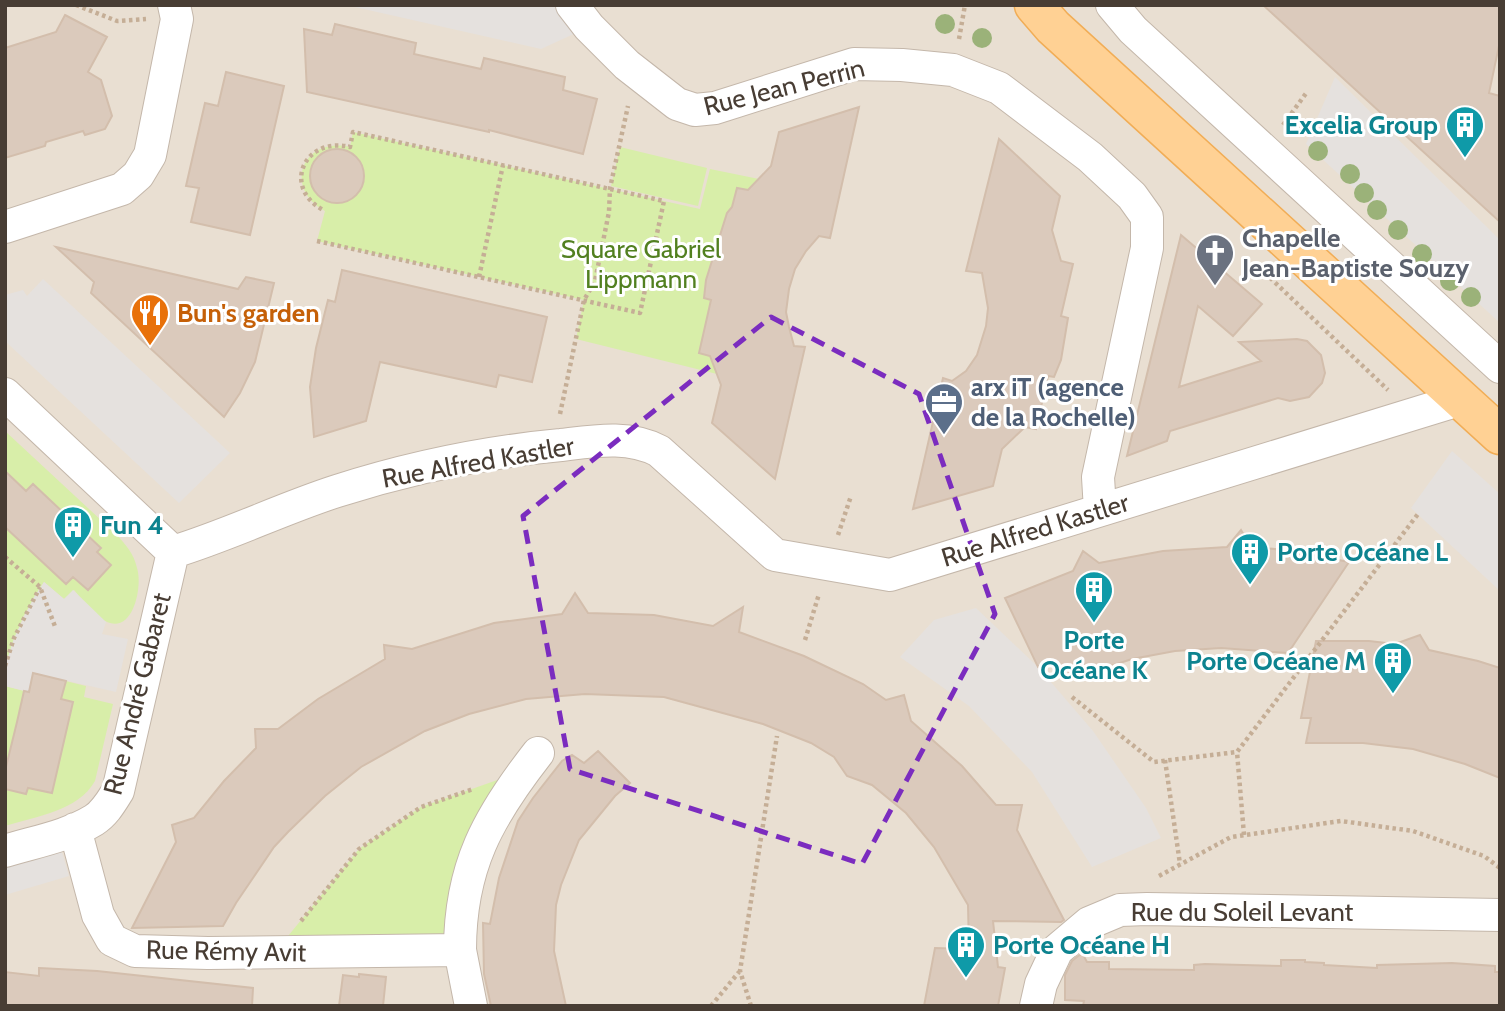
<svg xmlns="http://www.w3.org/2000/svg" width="1505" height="1011" viewBox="0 0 1505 1011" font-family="Cabin,sans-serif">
<rect width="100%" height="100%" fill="#f5eee5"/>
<path fill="#e9dfd2" d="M5,5H1500V1006H5Z"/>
<path fill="#d8eea9" d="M353,132L700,209L710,169L759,179L748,190L737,188L725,240L718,239L706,280L711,300L699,353L710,356L717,374L576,339L584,300L317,241L325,211C282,188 303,136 350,147Z
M620,147L707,168L698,206L611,186Z
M5,431L117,535C126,545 134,554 137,568C143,586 133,636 105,621C93,616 82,599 74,590L64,599L44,582L23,617L5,666Z
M33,673L86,686L84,697L113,704L95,781C78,811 37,816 5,826V686L28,692Z
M523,771L501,802L460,950L275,952L359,849L421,807Z"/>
<path fill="#e5e1de" d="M346,5H572L589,27L541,49Z
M1335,77L1500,240V323L1306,144Z
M43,279L230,453L179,503L5,341V295L23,290L27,296Z
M1452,451L1500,494V591L1411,508Z
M44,582L64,599L73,590L106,622L102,634L128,639L116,692L33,673L29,692L5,686V666L14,638L34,597Z
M976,608L1038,667L1093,731L1146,808L1161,838L1092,867L1032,772L969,706L900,657L934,620Z
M57,835L69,876L5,895V851Z"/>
<path fill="#dbcabc" stroke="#d3beac" stroke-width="2" d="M1263,5H1500V41L1489,93L1500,96V222Z
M65,15L107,37L88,72L101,80L112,116L105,129L85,135L83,131L46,142L45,146L5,158V48L56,32Z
M335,24L416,43L414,54L481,69L484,58L565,77L563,90L597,99L583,154L489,130V132L307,92L304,29L332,35Z
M226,72L284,86L250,235L191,222L199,188L186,186L205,103L218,106Z
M859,107L830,238L819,236L806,251L795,269L789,289L786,312L789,327L794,346L805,347L775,479L712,423L721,385L710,356L699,353L711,300L704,298L706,280L727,213L732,207L737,188L748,190L771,166L779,132Z
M999,139L1060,196L1052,230L1061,261L1073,264L1061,316L1068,318L1061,360L1054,377L1048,376L1036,429L1025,427L1002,449L993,486L913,509L943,378L952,381L966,371L977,355L986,326L988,308L982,273L966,271Z
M310 176a27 27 0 1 1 54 0a27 27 0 1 1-54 0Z
M1181,235L1262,304L1233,336L1198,306L1179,387L1261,361L1239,342L1297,339L1307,341L1321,355L1325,373L1322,383L1309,397L1290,401L1278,398L1170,431L1167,441L1127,456Z
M56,247L238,289L246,277L274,283L255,362L240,393L224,417L91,293L94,282Z
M342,270L547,317L532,382L499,375L496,387L380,362L366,421L314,437L310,387L316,348L328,300L335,302Z
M5,471L26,491L33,484L101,548L97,552L111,565L88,590L73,577L66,584L5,527Z
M1241,530L1251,547L1286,550L1349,562L1288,653L1221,648L1175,651L1132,659L1080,676L1046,663L1038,667L1005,598L1073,571L1083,551L1099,563L1163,551L1227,547Z
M575,593L588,613L654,615L713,626L743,607L739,632L804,656L863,684L886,700L904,695L911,721L962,766L996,805H1022L1017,830L1064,920L1061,922L993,921L998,967L1005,968L998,1006H924L935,948L969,949L968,905L934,847L906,813L872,785L847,776L834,757L811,743L763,724L664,697L585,694L526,699L469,714L425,731L361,767L325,796L288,832L274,847L236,903L223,926L132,928L176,842L172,825L194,818L224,781L256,748L255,729H278L318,699L385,659L384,645L412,649L494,623L562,614Z
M1420,635L1429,650L1478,661L1500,668V778L1465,764L1413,749L1363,743H1306L1311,718H1301L1316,641H1369L1395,644Z
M33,673L66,681L61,699L73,702L52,793L28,788L26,794L5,789V771L17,722L24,691L29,692Z
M598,751L630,783L615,796L579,840L561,885L556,905L554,951L566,1006H491L484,974L483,923L490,924L499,878L518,821L533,798L562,761L572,755L584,763Z
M1082,953L1087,962H1109V969L1194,970V965L1205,964L1281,966V960H1305V962L1324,963V965L1377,968V965L1452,963L1495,966V972H1500V1006H1083L1084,1001L1065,1000V975L1072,961Z
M39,968L97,971L253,988L252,1006H5V972L39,976Z
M359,974L386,977L383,1006H339L343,975L359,977Z"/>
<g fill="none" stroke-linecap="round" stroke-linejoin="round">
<defs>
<path id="minor" d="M572,5L589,27L627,65L677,104L695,110L715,108L854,64L902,65L953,70L999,88L1090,157L1132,196L1147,217V248L1098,477L1100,510
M1112,5L1133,30L1500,367
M5,227L122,189L138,175L150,155L177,19L174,5
M5,394L173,552C229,535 281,509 337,491C409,468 485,452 561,445C595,441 628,435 659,451L775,555L890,575L1446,404L1459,396
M75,829L98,915L112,940L135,951L208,953L460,950C460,867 488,817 538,753
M5,851C34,842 68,836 94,820C105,813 111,802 118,791L173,552
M460,950L471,1006
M1036,1006L1041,984L1057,950L1089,923L1120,910L1147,909L1500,915"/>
<path id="major" d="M1034,5L1053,27L1500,435"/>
</defs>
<use href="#minor" stroke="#c4b7aa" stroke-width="34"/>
<use href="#major" stroke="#f1ad56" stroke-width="41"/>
<path stroke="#c5ae96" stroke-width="4.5" stroke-dasharray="3.5 3.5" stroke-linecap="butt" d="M76,5L117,21L146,19
M959,39L965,5
M1283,125L1307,92
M317,241L640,313L664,201L353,132L350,147C303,136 281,189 325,211
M1265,273L1388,390
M479,277L503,165
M560,414L584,300L595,281L609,212L610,188L628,106
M838,535L851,496
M5,557L40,587L56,629
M805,640L819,594
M5,666L14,638L40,587
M1072,697L1154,762L1237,752
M1165,760L1180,864
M1244,835L1237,752L1418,514
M1159,876L1231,837L1341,821L1413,831L1484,856L1500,868
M301,921L359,849L421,807L473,789
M711,1006L739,972
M751,1006L740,971L777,736"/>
<use href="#minor" stroke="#fff" stroke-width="32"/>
<use href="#major" stroke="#ffd194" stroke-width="38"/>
</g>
<g fill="#9bb279">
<circle cx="945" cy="24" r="10"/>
<circle cx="982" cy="38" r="10"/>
<circle cx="1318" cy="151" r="10"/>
<circle cx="1350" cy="174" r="10"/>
<circle cx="1364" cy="193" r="10"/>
<circle cx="1377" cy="210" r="10"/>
<circle cx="1398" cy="230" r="10"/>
<circle cx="1422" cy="254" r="10"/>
<circle cx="1450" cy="281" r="10"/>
<circle cx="1471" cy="297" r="10"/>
</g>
<path fill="none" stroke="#7b2cbf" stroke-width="5" stroke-dasharray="14 9" stroke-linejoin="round" d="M771,317L919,394L995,614L862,864L570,769L523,516Z"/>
<defs>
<symbol id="building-pin" viewBox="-11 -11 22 30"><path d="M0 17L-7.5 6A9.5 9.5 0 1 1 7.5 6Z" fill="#0f9aa8" stroke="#fff"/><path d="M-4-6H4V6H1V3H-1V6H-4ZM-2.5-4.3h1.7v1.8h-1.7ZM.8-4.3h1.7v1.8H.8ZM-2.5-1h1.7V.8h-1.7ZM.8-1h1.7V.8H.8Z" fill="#fff"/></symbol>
<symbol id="church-pin" viewBox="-11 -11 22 30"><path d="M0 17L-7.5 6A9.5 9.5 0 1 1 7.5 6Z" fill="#6b7280" stroke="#fff"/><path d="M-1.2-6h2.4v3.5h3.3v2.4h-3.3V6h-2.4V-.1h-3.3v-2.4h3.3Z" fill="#fff"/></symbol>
<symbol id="restaurant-pin" viewBox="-11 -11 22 30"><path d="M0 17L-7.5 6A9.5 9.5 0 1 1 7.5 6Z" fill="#e8710a" stroke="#fff"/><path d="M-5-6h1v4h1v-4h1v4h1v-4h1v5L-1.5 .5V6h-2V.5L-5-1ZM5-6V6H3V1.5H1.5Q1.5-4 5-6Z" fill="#fff"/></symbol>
<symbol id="office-pin" viewBox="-11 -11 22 30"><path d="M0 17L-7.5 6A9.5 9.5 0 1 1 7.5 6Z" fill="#5c6f8a" stroke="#fff"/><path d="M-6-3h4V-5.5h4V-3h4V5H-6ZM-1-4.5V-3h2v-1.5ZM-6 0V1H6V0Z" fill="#fff"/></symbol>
</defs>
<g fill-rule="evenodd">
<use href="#building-pin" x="1443" y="103" width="44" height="60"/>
<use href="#church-pin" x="1193" y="231" width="44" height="60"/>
<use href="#restaurant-pin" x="128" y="291" width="44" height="60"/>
<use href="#office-pin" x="922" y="380" width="44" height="60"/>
<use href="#building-pin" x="51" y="503" width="44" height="60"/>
<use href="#building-pin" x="1228" y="530" width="44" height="60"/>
<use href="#building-pin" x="1072" y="568" width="44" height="60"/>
<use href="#building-pin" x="1371" y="639" width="44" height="60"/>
<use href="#building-pin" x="944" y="923" width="44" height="60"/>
</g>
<g text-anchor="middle" stroke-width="6" stroke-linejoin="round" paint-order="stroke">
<g font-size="26" fill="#483d34" stroke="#fff">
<text transform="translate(784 87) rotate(-14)" y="9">Rue Jean Perrin</text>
<text transform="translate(478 462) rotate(-10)" y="9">Rue Alfred Kastler</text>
<text transform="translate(1035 530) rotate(-17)" y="9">Rue Alfred Kastler</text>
<text transform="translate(137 694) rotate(-76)" y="9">Rue André Gabaret</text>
<text x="1242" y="921">Rue du Soleil Levant</text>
<text transform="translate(226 951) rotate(1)" y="9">Rue Rémy Avit</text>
</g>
<g font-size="26" font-weight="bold" fill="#0d838f" stroke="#fff" text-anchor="start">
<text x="1438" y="134" text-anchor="end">Excelia Group</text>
<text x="100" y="534">Fun 4</text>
<text x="1277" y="561">Porte Océane L</text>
<text x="1094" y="649" text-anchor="middle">Porte<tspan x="1094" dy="30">Océane K</tspan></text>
<text x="1366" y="670" text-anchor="end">Porte Océane M</text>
<text x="993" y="954">Porte Océane H</text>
</g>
<g font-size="26" font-weight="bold" fill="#5b616d" stroke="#fff" text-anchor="start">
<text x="1242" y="247">Chapelle<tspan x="1242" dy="30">Jean-Baptiste Souzy</tspan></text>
</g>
<g font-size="26" fill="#528020" stroke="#fff">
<text x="641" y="258">Square Gabriel<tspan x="641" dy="30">Lippmann</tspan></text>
</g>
<g font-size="26" font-weight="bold" fill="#c56008" stroke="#fff" text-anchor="start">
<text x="177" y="322">Bun's garden</text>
</g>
<g font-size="26" font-weight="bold" fill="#4e5e75" stroke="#fff" text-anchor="start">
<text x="971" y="396">arx iT (agence<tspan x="971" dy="30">de la Rochelle)</tspan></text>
</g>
</g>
<rect width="1505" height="1011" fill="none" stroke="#483d34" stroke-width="14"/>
</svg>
